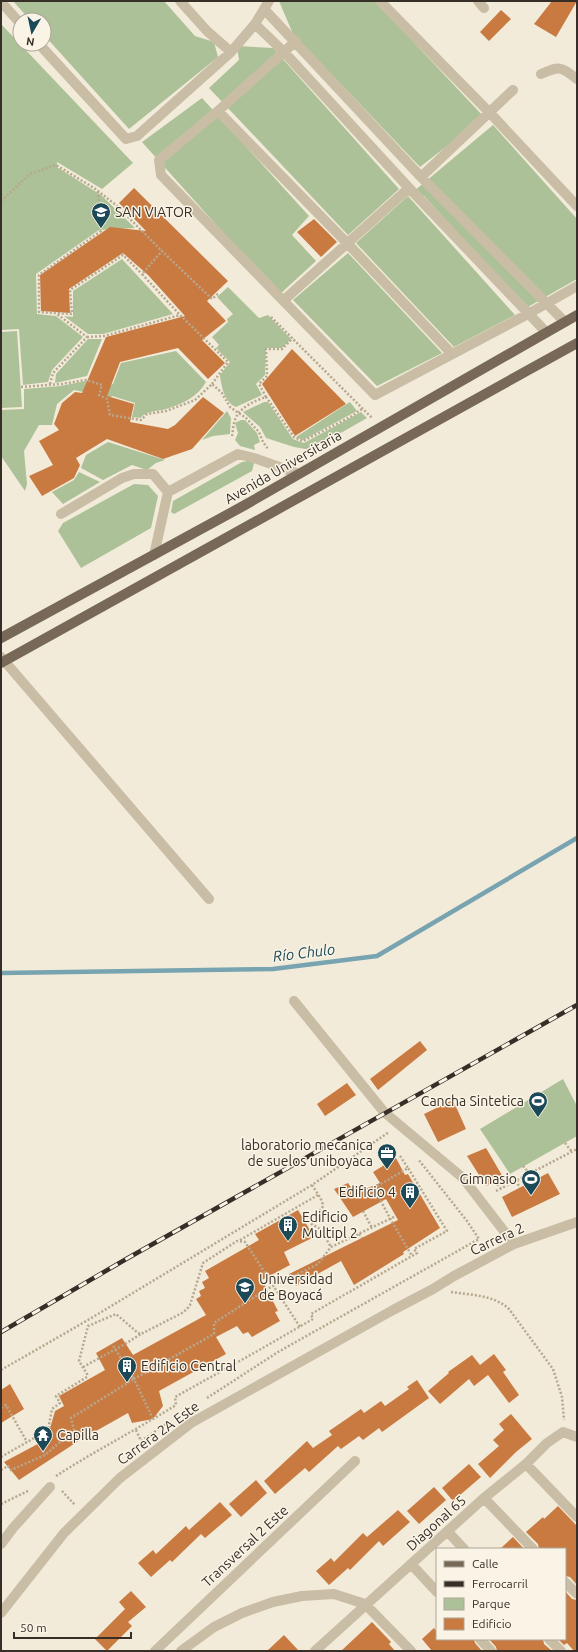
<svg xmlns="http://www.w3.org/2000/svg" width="578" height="1652" viewBox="0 0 578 1652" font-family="Ubuntu,sans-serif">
<rect width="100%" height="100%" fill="#f2ebd9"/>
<path fill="#adc199" d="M13,1H164L195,36L214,42L218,57L129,129L44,35V20H30Z
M279,1H375L484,117L420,167L293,34Z
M1,24L133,163L102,189L57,162V167L101,195L135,228L99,230L36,274L37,314L56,316L83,337L52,370L48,382L23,385L19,329L1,330Z
M237,46L273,48L399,189L348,235L209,88L239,60Z
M202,98L309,216L292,235L316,261L279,295L142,142Z
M493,125L577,219V279L526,308L424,196L413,192Z
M408,196L515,315L454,347L356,243Z
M348,253L442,353L377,386L293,300Z
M122,259L173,314L103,334H88L64,316L73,317V291Z
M228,287L259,318L268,315L291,339L282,348H266L265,375L256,384L262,395L236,407C225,403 221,386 220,375L230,362L216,348L219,345L212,337L228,322L227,319L233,314L217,297Z
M17,331L22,407L1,408V332Z
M88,339H102L87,376L55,383L56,374Z
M176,351L206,382C198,397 182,404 166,409C155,412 148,410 140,418L132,417L135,403L112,396L109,401L104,395L109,386L113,384L121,363Z
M86,381L96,385L93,394L74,390L57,404L52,425H39L24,451L27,484L25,491L1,456V410L24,409V389L60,386Z
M264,402H268L293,439L304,443L361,412L367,418L311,450L294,447L266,438L260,427L243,412Z
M350,402L357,411L303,440L296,437Z
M227,411L231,418L230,434L213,436L202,440Z
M241,420H245L257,433L260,442L254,445L255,450L240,446L235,440L238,433L235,423Z
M108,442L165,460L156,463L147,470L132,465L103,480L81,468L86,455Z
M248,461L254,463L252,471L174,514L171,512L173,501L242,462Z
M79,472L100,482L63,504L52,492L74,480Z
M134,484L148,485L158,496L151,528L81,568L58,531L63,523Z
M563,1079L577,1106V1136L510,1174L480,1129Z"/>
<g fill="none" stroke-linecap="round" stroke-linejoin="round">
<path stroke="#78a3b0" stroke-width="4.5" d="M1,973L273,969L377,956L577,838"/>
</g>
<path fill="#c97a41" d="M552,1H577L556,37L534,24Z
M501,10L511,19L489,41L480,32Z
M134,188L228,281L207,301L226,321L202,340L225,363L208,379L178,348L120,362L107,396L134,404L130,422L168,429L175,425L203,397L224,413L192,449L163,459L107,439L76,458L80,465L74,478L42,496L29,476L53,465L39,441L59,430L54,424L62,403L75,392L82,393L106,337L185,316L148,275L123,253L69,289L70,313L41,311L40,275L110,227L146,231L119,203Z
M314,219L337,242L321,257L297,232Z
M292,349L346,404L295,436L262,384Z
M420,1041L427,1050L378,1090L370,1079Z
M347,1083L356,1095L325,1116L317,1104Z
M453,1100L466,1129L438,1142L424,1114Z
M486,1148L503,1177L486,1186L467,1156Z
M396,1158L405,1175L408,1174L440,1228L403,1252L404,1254L354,1285L341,1261L296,1286L289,1274L398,1220L386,1199L353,1217L334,1189L348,1183L355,1193L380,1183L373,1172Z
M548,1173L560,1194L512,1217L502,1197Z
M298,1210L314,1237L284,1252L290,1265L262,1280L278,1311L275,1312L280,1321L252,1337L248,1332L243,1334L237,1326L216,1337L226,1354L159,1391L163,1406L153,1419L132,1423L128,1413L80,1440L19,1480L4,1462L47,1439L55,1411L64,1406L59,1396L105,1370L96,1353L122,1338L133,1355L206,1315L196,1299L201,1296L199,1291L205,1288L202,1282L209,1278L205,1271L259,1240L255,1234Z
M494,1354L506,1370L503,1372L519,1395L509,1403L488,1375L474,1386L469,1379L440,1404L428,1391L449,1373L448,1372L472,1355L480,1365Z
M417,1380L429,1398L382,1432L379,1428L363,1440L359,1436L341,1449L338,1446L309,1472L305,1468L275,1494L264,1481L307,1441L313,1448L332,1435L329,1431L361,1409L364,1413L381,1401L385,1406L409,1389L407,1387Z
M10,1384L24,1409L1,1423V1390Z
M511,1414L532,1439L516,1452L490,1478L478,1464L499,1446L493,1440L504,1430L499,1424Z
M469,1464L481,1477L453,1501L442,1488Z
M256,1480L267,1493L241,1517L229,1504Z
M434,1487L446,1500L419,1524L407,1511Z
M220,1502L232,1515L205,1538L201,1534L172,1562L170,1560L151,1577L138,1563L153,1550L156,1554L186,1526L189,1530Z
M558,1506L577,1526V1585L570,1577L565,1576V1549H539L538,1544L526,1532L543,1517L544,1519Z
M398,1510L410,1522L383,1546L379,1541L350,1570L348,1568L329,1585L316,1571L331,1558L334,1562L363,1533L367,1537Z
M513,1537L524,1549H500Z
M131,1591L146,1607L128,1622L132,1626L107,1651L95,1639L125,1609L119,1602Z
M565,1591L572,1599L577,1600V1651H574L567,1643L564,1645L558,1639H565Z
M372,1622L391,1642L389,1644L395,1651H341Z
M434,1628L437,1632V1639H474L475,1643L482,1651H432L422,1639Z
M284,1635L299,1651H267Z
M489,1639H543L544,1644L552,1651H497L496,1647Z"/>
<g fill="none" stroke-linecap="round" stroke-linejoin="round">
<path stroke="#b6a78f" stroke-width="2.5" stroke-dasharray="2 2" stroke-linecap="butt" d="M98,191L101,231L39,275V312L72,314L70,290L123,255L142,274
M1,201L30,174L56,165L94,188L116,205L162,251
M271,317L372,418
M87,337L104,336L180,315
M50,384L53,373L87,337L57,314
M212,384L228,362L180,315L142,274L162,251L212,299L219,293
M21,387L61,384L86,380L102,385L99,395L107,399L110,415L141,420L147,414L166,411L195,400L212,384L222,393L230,407L246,418L259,432L263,442L268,449
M266,397L259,384L267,376L266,349H282L293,338
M232,436C233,431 233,425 235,420C238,408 256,400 266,397L294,437L303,441L352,416L362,409
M565,1143L572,1152
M400,1156L408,1168
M523,1166L530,1174
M517,1180L519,1188
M495,1181L501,1189
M312,1185C315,1190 320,1196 322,1202C327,1214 307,1210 310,1223L320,1229L331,1247
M496,1191L577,1149
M363,1211L372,1228
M359,1234L362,1238
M240,1240L318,1195
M451,1292C471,1295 494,1295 509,1309L553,1369L562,1397L564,1420
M83,1367L125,1344L141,1334
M1,1370L88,1320L312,1185L389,1132
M207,1398L278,1352L479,1239L467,1221L418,1159
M1,1408L6,1405L27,1442
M153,1419L134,1379L214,1334V1323L267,1289L318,1264L331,1247L396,1216
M136,1430L141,1441L166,1424
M35,1437L45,1455
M1,1457L48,1430L52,1409L60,1403L56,1396L87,1377V1374L79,1361L88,1326L116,1314L138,1333L141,1334L182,1313L187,1309L190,1305L203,1263L237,1241L245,1242L300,1327
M1,1470L8,1466L11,1470L45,1455L74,1430L71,1418L134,1379L112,1344
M56,1476C95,1451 136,1430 176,1405L175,1397L254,1353L313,1319L311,1314L412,1256L417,1253L414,1249L447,1231L408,1168L374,1188L391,1220L412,1256
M62,1491L75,1505
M1,1504L28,1491"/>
<path stroke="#cabda5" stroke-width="10" d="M180,1L207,31L231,52
M380,1L489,112L577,206
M478,1L484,8
M1,2L20,23
M264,9L421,177L565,322
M255,24L284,52L409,188L546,332
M296,41L218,111L159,160L161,175L375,395L528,314L577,286
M39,44L126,139L137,136L231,52L255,24L269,1
M541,74C560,66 560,66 577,79
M218,111L347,243L452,354
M421,177L513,90
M284,300L409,188
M61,514L122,478L134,474H153L168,492
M154,555L168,492L238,454L254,458L299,474
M1,657L209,899
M294,1001L384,1112L463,1178L514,1244
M526,1464L577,1517
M484,1498L533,1549
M448,1532L464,1549
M1,1544L13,1528L50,1487
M411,1564L437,1592
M565,1582L577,1594
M1,1613L64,1533L120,1478L191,1423L393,1310L433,1289L454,1276L514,1244L577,1222
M480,1639L491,1651
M549,1639L561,1651
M155,1651L355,1461
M181,1651L214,1627L242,1613L273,1602L302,1596L334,1594L365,1604L411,1651
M315,1651L484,1498L526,1464L547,1443L563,1432L577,1437"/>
<path stroke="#786857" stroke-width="10" d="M1,638L245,505L577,315
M1,663L577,343"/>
<defs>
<path id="rail" d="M1,1332L128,1258L577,1005"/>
</defs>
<use href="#rail" stroke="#362e27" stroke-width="4.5"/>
<use href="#rail" stroke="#faf4e6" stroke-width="3" stroke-dasharray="9" stroke-linecap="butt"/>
</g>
<defs>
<symbol id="school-pin" viewBox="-11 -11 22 30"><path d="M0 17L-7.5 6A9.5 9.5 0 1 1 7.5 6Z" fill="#1b4958" stroke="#faf4e6"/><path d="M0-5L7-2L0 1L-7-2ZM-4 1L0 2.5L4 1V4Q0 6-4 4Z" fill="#fff"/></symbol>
<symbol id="stadium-pin" viewBox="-11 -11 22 30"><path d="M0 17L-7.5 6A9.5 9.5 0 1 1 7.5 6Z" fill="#1b4958" stroke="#faf4e6"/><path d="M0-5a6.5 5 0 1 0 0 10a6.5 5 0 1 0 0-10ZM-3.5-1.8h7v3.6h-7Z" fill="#fff"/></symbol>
<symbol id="office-pin" viewBox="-11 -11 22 30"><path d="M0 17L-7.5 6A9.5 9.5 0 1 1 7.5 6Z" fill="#1b4958" stroke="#faf4e6"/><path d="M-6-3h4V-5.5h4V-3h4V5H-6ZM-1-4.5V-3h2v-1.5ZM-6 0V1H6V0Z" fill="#fff"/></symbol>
<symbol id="building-pin" viewBox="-11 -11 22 30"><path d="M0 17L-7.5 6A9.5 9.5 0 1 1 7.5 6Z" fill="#1b4958" stroke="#faf4e6"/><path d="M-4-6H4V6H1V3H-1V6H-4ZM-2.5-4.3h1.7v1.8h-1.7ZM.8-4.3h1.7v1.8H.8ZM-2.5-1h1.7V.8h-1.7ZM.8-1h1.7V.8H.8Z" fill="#fff"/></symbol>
<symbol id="university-pin" viewBox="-11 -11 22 30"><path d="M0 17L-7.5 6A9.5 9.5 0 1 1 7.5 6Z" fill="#1b4958" stroke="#faf4e6"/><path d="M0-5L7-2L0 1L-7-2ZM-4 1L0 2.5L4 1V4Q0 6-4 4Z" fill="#fff"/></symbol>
<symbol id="temple-pin" viewBox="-11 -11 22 30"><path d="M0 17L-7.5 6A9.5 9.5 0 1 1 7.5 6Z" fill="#1b4958" stroke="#faf4e6"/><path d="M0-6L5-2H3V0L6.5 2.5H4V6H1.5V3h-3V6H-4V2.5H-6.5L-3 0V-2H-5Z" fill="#fff"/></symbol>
</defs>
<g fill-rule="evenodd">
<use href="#school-pin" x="90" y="201" width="22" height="30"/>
<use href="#stadium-pin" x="527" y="1090" width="22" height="30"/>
<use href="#office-pin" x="376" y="1142" width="22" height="30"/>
<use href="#stadium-pin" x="520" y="1168" width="22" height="30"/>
<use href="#building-pin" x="399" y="1181" width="22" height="30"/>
<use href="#building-pin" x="277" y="1214" width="22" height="30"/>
<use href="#university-pin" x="234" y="1276" width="22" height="30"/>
<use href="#building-pin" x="116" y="1355" width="22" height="30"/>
<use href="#temple-pin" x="32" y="1424" width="22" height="30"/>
</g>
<g text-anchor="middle" stroke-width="3" stroke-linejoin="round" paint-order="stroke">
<g font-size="14" fill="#362e27" stroke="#faf4e6" text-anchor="start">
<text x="115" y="217">SAN VIATOR</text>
<text x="524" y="1106" text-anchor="end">Cancha Sintetica</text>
<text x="373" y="1150" text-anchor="end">laboratorio mecanica<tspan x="373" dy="16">de suelos uniboyaca</tspan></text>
<text x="517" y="1184" text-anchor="end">Gimnasio</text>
<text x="396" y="1197" text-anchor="end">Edificio 4</text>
<text x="302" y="1222">Edificio<tspan x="302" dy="16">Multipl 2</tspan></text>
<text x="259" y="1284">Universidad<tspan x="259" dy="16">de Boyacá</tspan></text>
<text x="141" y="1371">Edificio Central</text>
<text x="57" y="1440">Capilla</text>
</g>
<g font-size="14" fill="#362e27" stroke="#faf4e6">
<text transform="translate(283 467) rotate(-30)" y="5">Avenida Universitaria</text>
<text transform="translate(497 1239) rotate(-25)" y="5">Carrera 2</text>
<text transform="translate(158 1433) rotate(-36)" y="5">Carrera 2A Este</text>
<text transform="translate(436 1523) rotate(-42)" y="5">Diagonal 65</text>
<text transform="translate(245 1546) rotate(-43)" y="5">Transversal 2 Este</text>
</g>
<g font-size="15" font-style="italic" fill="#1b4958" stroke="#faf4e6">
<text transform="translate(304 953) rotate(-7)" y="5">Río Chulo</text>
</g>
</g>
<rect width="578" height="1652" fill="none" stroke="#362e27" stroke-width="4"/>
<rect x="436" y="1548" width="130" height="92" fill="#faf4e6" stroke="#aca59a"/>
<rect x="444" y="1561" width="20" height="6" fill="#786857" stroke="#aca59a"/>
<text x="472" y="1568" font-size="12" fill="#362e27">Calle</text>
<rect x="444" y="1581" width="20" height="6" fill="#362e27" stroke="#aca59a"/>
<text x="472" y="1588" font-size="12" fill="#362e27">Ferrocarril</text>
<rect x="444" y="1598" width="20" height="12" fill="#adc199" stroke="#aca59a"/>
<text x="472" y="1608" font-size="12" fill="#362e27">Parque</text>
<rect x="444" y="1618" width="20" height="12" fill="#c97a41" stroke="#aca59a"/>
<text x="472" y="1628" font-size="12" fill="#362e27">Edificio</text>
<g transform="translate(32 32) rotate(189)"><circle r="19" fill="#faf4e6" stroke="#aca59a"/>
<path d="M0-3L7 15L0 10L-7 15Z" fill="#1b4958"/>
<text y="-6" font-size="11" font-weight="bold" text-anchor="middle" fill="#362e27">N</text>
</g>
<path d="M14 1632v6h117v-6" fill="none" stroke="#362e27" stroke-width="2"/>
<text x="20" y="1632" font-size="12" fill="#362e27" stroke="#faf4e6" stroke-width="3" paint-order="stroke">50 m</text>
</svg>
